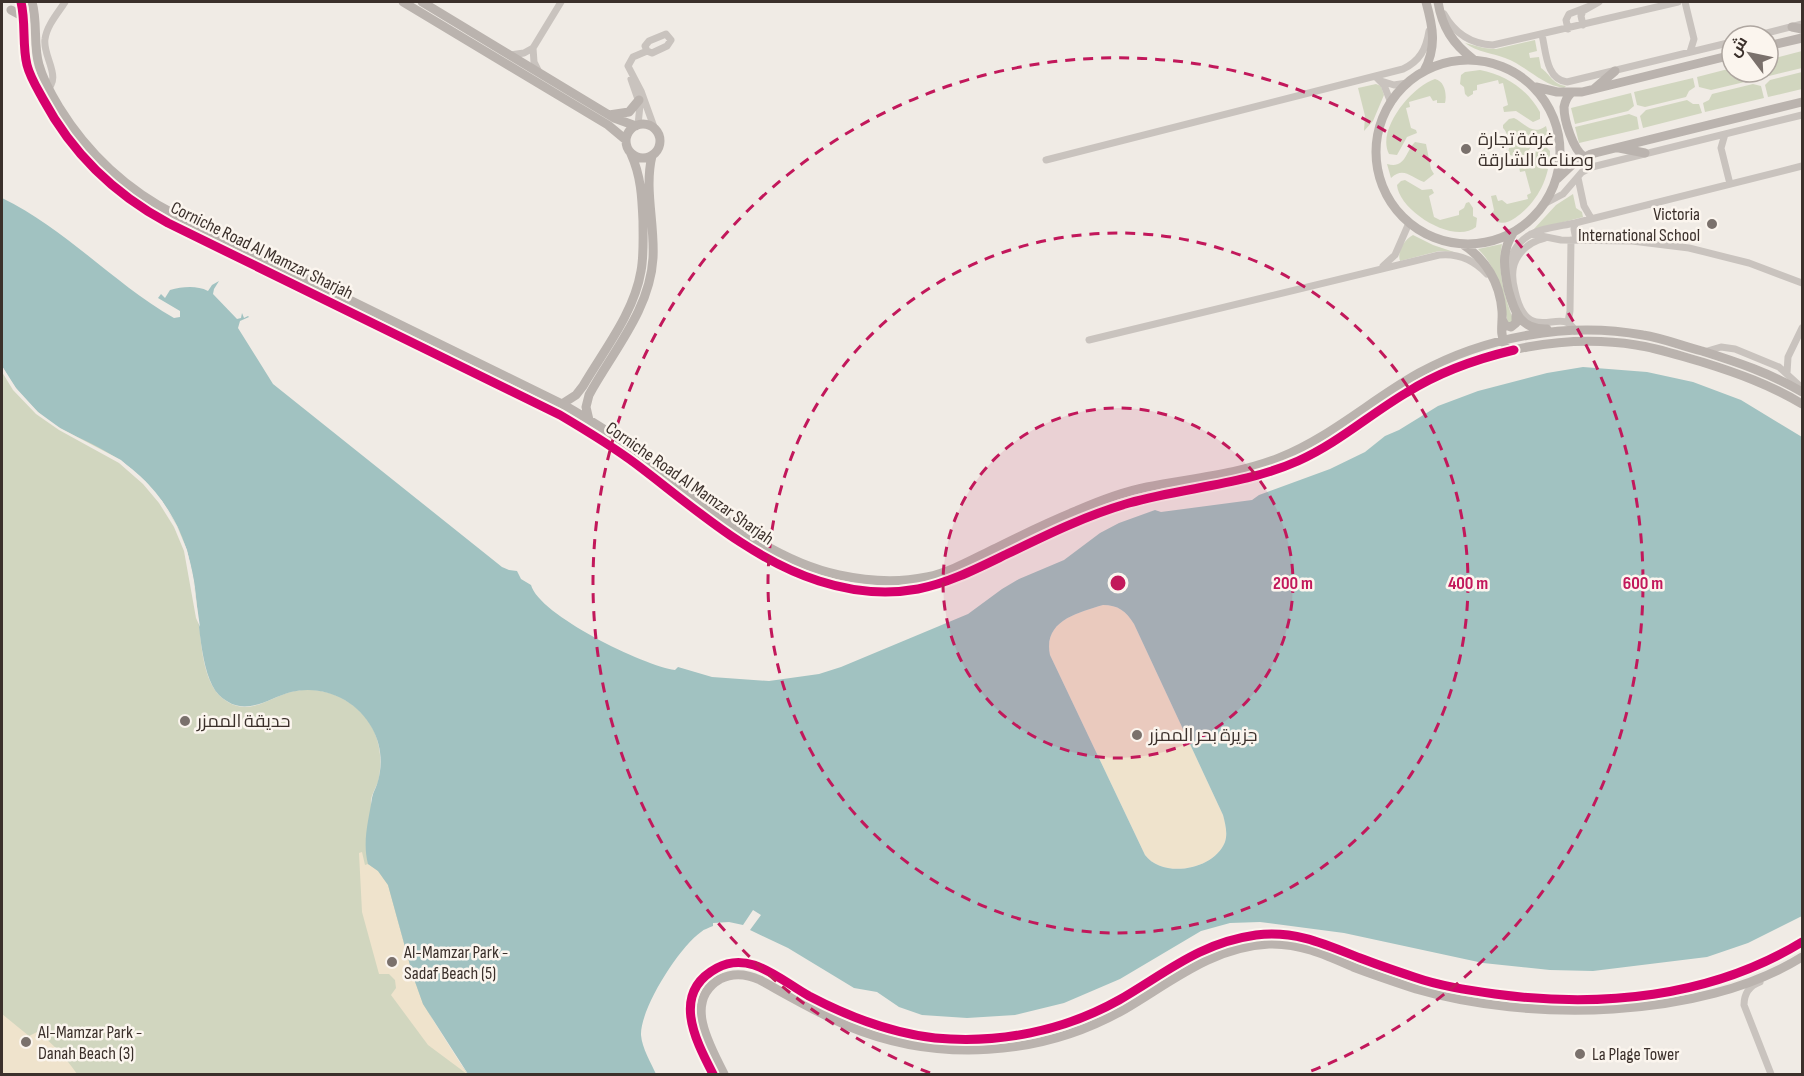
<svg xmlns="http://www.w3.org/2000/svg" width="1804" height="1076" viewBox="0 0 1804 1076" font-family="'Sofia Sans Condensed',Cairo,sans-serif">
<rect width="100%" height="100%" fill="#f0ebe5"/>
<path fill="#d1d6bf" d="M1535,40L1537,51L1529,53L1530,58L1539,57L1541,68C1551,75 1552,84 1566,86L1564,88C1541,85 1527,66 1505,58C1492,53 1477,52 1465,43L1484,48L1496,49Z
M1802,51V68L1769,76L1762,74L1761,72H1768V60Z
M1732,68V72H1757L1758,75L1753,80L1711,90L1699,87L1697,77Z
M1480,70C1506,75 1527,89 1540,112V119L1533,122L1516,111L1504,112L1503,107L1508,105L1503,83L1499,84L1498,80L1477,85V90L1473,91V94L1468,97L1465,94L1464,87L1460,84L1461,75L1465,72Z
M1802,72V89L1768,97L1765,85L1770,80Z
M1693,78L1695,87L1689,91L1686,97L1645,107L1637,105L1634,92Z
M1435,79C1445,81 1447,95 1445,103H1437V100L1433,101L1430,96L1409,102L1410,107L1406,108L1411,128L1416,130L1417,133L1407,137L1397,155L1389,154C1376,130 1412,86 1435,79Z
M1376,84L1381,86L1384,95L1373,121L1364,131L1365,116L1358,88Z
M1753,84L1761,86L1764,98L1705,112L1703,103L1709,100L1712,94Z
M1631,93L1634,106L1628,111L1575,124L1571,108Z
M1687,100L1693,104H1699L1702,113L1643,128L1640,116L1646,110Z
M1629,114L1637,117L1639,129L1579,143L1575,127Z
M1514,118C1526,124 1532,136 1546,126L1549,138C1531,134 1533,152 1520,158L1510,155L1508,152C1511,145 1508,133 1503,128V125L1509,119Z
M1415,142L1426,144L1431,169L1434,174L1424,182C1411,178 1404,166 1391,178L1387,164C1406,169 1405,152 1415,142Z
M1545,146L1550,151C1550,178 1537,203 1515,218C1509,222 1504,224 1497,222L1492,214L1494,210L1491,196L1496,195L1498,201L1502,200L1507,204L1528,199L1527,195L1531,193L1525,171L1520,172L1519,167C1535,164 1532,148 1545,146Z
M1405,180L1422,190L1432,189L1434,193L1429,196L1434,217L1440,220L1459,215V211L1464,208L1466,203L1469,202L1473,208V216L1477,218L1476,227C1454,245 1399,211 1397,185L1401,181Z
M1573,194L1576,208L1582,212L1583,217L1533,230L1556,205Z
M1413,235L1433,245L1454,252L1439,251L1400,261C1397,251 1404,240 1413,235Z
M1502,244C1497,270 1504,295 1513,319V322L1508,323C1502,296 1499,269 1478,249Z
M2,366L8,378C63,418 155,473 182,536C188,551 195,589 197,605C201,632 200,676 220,696C247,721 269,696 295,691C327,685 360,702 374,731C381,747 382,765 378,782C376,787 372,794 371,800C370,809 381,844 383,855C396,912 408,970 434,1023C443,1041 456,1058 468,1074H73L3,1016Z"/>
<path fill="#efe3cc" d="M1103,605C1118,605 1126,611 1134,624L1223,815C1225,823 1228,833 1225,842C1214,870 1163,879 1145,855L1050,655C1043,621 1077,613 1103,605Z
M362,852L365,865L368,864L378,871L388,885L413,976L423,1004L467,1074L428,1045L391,995L396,988L395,980L389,974H379L362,912L359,853Z
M2,1014L29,1036L37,1032C53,1043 66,1058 77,1074H2Z"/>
<path fill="#a1c2c1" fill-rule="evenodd" d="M2,198C66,229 113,283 174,318L180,317V311L158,298L161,294L165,298L170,290C182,287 196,285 208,291L212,285L219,281L214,289L213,294L237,319L241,318L242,313L244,318L248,316L249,317L240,321L238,328L273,384L502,567L509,570L517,571L521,579L531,585C539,615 644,666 675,670L678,667L712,677L769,681L819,674L841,667L968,614L1002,589L1019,579L1064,560L1100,533L1119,523L1155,510L1161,512L1252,500L1259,495L1330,469L1365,452L1385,436L1399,430L1438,406L1478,391L1547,373L1583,367L1647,372L1693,382L1741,400L1802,437V916L1748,943L1707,957L1593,971L1550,970L1483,963L1344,933L1260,922L1230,923L1201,931L1120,979L1064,1003L1015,1015L967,1018L922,1015L899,1007L877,992L854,988L788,948L750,930L761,915L753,910L743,925L729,922L713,923V926C709,928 704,929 701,932C679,947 640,1009 641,1035C642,1048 651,1063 656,1074H468L423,1004L413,976L388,885L378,871L368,864C362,841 369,819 372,798C373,792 377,786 378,781C383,763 381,744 372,728C357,700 323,684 291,692C266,699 244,719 219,695C199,675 199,611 194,581C190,557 183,534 170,513C155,487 131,465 105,451C86,440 66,433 49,421C29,406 13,387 2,366ZM1103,605C1118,605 1126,611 1134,624L1223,815C1225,823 1228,833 1225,842C1214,870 1163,879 1145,855L1050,655C1043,621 1077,613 1103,605Z"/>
<path fill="#f0ebe5" d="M2,366L16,388L38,412L60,428L121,460L145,481L162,501L177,526L187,550L193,578L200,627L196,618L184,551L174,527L159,503L143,484L119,463L59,430L36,414L13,390L2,372Z"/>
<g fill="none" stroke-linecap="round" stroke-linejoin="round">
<path stroke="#c9c3be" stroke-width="7" d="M1685,2L1694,39L1690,52
M1444,14C1455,34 1471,44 1493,45L1678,2
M1583,25L1581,16L1583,11L1599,2
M1568,29L1566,20L1569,14L1595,4
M666,34L671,40L667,46L652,53L647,51L645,46L649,41Z
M1542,35C1546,51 1546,80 1567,82L1732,42
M1755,36L1802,24
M647,51L633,57L628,66L641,91L654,127
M510,55L524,53L533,48
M539,72L534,62L533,48L561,2
M1376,77L1384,85L1391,103
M631,79L640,105L638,125
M1381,81L1394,85L1407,83
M45,91C64,79 42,56 45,39C47,25 58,13 65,2
M1725,134L1721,148L1730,184
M1046,160L1403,69C1420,61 1426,49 1429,31
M1578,178L1584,206L1591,218
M1544,204L1563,194L1582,172L1592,167L1802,115
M1575,223L1574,229L1576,240
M1531,234L1561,240L1632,241L1689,248L1749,263L1802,283
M1545,238C1532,241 1522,248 1516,260C1511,270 1512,280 1515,291C1528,350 1562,303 1575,331
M1383,266L1395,255L1409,223
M1507,270C1516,229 1542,230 1575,223L1802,166
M1568,322L1570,311L1571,240
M1089,340L1439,255C1458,253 1474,260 1487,274
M1704,352L1721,347L1735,349L1779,367L1802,388
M1787,373L1788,357L1802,328
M1760,982C1749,986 1744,994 1744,1005L1771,1074"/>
<path stroke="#bab3ae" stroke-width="9" d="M21,2C26,23 22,45 27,65C30,77 37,88 43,99C72,153 114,194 168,223L560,415C586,430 611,446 635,463C701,512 767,575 851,589C940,603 1003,552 1081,520C1108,508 1137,500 1166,494C1207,487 1246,482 1285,467C1310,456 1335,443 1357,428C1379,412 1400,395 1425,382C1487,349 1566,334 1636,345C1658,348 1680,356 1702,362C1737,373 1771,385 1802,404
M32,2C38,23 33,45 39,65C43,80 51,94 59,107C88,154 127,190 176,215L562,404C588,419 613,434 637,452C697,497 763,559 839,575C867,581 898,583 927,577C951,572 973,559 996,548C1022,535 1049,522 1076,511C1099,501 1122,492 1147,487C1192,478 1236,475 1279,458C1331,437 1371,400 1419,373C1485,337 1568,321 1643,335C1663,338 1682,346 1702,351C1737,362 1770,373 1802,392
M403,2L608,125L626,140
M422,2L614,118L636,126
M1438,2C1442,27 1453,44 1473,59
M11,10L24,17
M1792,27L1802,29
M1768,46L1802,38
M1376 152a92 92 0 1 1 184 0a92 92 0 1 1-184 0Z
M1424,71C1437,47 1433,27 1426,2
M1536,87L1557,92H1582L1732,55
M1594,89L1615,71
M1571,93C1567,97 1565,101 1564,107C1564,121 1573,149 1584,157
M609,115L629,112L639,100
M626 141a17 17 0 1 1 34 0a17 17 0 1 1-34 0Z
M1619,148L1645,153
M1557,179L1574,163L1591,154L1802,102
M1513,233C1501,252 1504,268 1508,289C1514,311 1520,330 1547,329
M1462,244C1486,259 1500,283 1502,311C1503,322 1499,334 1505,344
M1502,319L1505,325L1511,327L1516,323V315
M562,404L576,395L583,386C604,350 634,313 641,271C644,255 643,238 643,221C642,197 641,176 631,154
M589,420L586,407L589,395C613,351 650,310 653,258C655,224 644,189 652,156
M713,1074C696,1041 670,993 717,968C728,962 741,961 754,965C773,971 791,986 809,996C849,1017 891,1033 935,1038C999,1044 1064,1031 1119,1000C1166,973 1199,943 1256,935C1295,930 1325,944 1360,958C1378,965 1396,971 1414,977C1440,986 1467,990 1495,994C1600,1008 1710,998 1802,942
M724,1074C711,1047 682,1001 720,979C734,972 747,974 760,980C789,996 818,1013 848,1026C937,1063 1041,1057 1125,1009C1171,982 1212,947 1269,944C1300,943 1326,955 1353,967C1374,975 1395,982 1416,989C1528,1022 1701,1020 1802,957"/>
<defs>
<path id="cycleway" d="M21,2C26,23 22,45 27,65C30,77 37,88 43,99C72,153 114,194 168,223L560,415C587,431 612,446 636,464C693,507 750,559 819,581C850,591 885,595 918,589C949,583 978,568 1007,554C1046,535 1087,515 1129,503C1186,487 1244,485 1298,461C1338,443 1369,415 1406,393C1439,372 1476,359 1514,350
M713,1074C696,1041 670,993 717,968C728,962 741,961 754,965C773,971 791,986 809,996C849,1017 891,1033 935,1038C999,1044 1064,1031 1119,1000C1166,973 1199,943 1256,935C1295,930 1325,944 1360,958C1378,965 1396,971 1414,977C1440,986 1467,990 1495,994C1600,1008 1710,998 1802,942"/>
</defs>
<use href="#cycleway" stroke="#fbf5ee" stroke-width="13"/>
<use href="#cycleway" stroke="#d6006c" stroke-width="9"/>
</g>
<circle cx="1118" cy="583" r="175" fill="#c2185b" fill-opacity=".12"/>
<g fill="none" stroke="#c2185b" stroke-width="3" stroke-dasharray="10 8">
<circle cx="1118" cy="583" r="175"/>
<circle cx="1118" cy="583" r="350"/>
<path d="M930 1073A525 525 0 1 1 1306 1073"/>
</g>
<g fill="#7a716c" stroke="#fbf5ee" stroke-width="2">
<circle cx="1466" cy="149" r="6"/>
<circle cx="1712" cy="224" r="6"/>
<circle cx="185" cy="721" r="6"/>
<circle cx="1137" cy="735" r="6"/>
<circle cx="392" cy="962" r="6"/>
<circle cx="26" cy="1042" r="6"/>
<circle cx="1580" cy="1054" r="6"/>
</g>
<g text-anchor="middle" stroke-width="5" stroke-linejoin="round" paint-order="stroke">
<g font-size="18" fill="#3b302b" stroke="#fbf5ee" text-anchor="start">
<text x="1478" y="145">غرفة تجارة<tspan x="1478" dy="21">وصناعة الشارقة</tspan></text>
<text x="1700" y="220" text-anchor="end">Victoria<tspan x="1700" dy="21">International School</tspan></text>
<text x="197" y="727">حديقة الممزر</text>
<text x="1149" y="741">جزيرة بحر الممزر</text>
<text x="404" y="958">Al-Mamzar Park -<tspan x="404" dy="21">Sadaf Beach (5)</tspan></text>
<text x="38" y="1038">Al-Mamzar Park -<tspan x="38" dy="21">Danah Beach (3)</tspan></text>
<text x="1592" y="1060">La Plage Tower</text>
</g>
<g font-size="18" fill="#3b302b" stroke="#fbf5ee">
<text transform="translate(262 250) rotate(26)" y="6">Corniche Road Al Mamzar Sharjah</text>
<text transform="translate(690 483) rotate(35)" y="6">Corniche Road Al Mamzar Sharjah</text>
</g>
</g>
<circle cx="1118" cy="583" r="9" fill="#c2185b" stroke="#fbf5ee" stroke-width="3"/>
<g font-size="18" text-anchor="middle" font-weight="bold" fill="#c2185b" stroke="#fbf5ee" stroke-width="5" stroke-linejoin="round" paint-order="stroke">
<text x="1293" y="589">200 m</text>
<text x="1468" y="589">400 m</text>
<text x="1643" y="589">600 m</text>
</g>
<rect width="1804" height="1076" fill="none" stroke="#3b302b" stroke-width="6"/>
<g transform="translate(1750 54) rotate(302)"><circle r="28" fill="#fbf5ee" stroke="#aea6a0" stroke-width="1.5"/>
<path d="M0-4.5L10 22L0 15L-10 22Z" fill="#7a716c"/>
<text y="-9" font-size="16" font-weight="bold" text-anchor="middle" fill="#3b302b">ش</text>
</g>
</svg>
